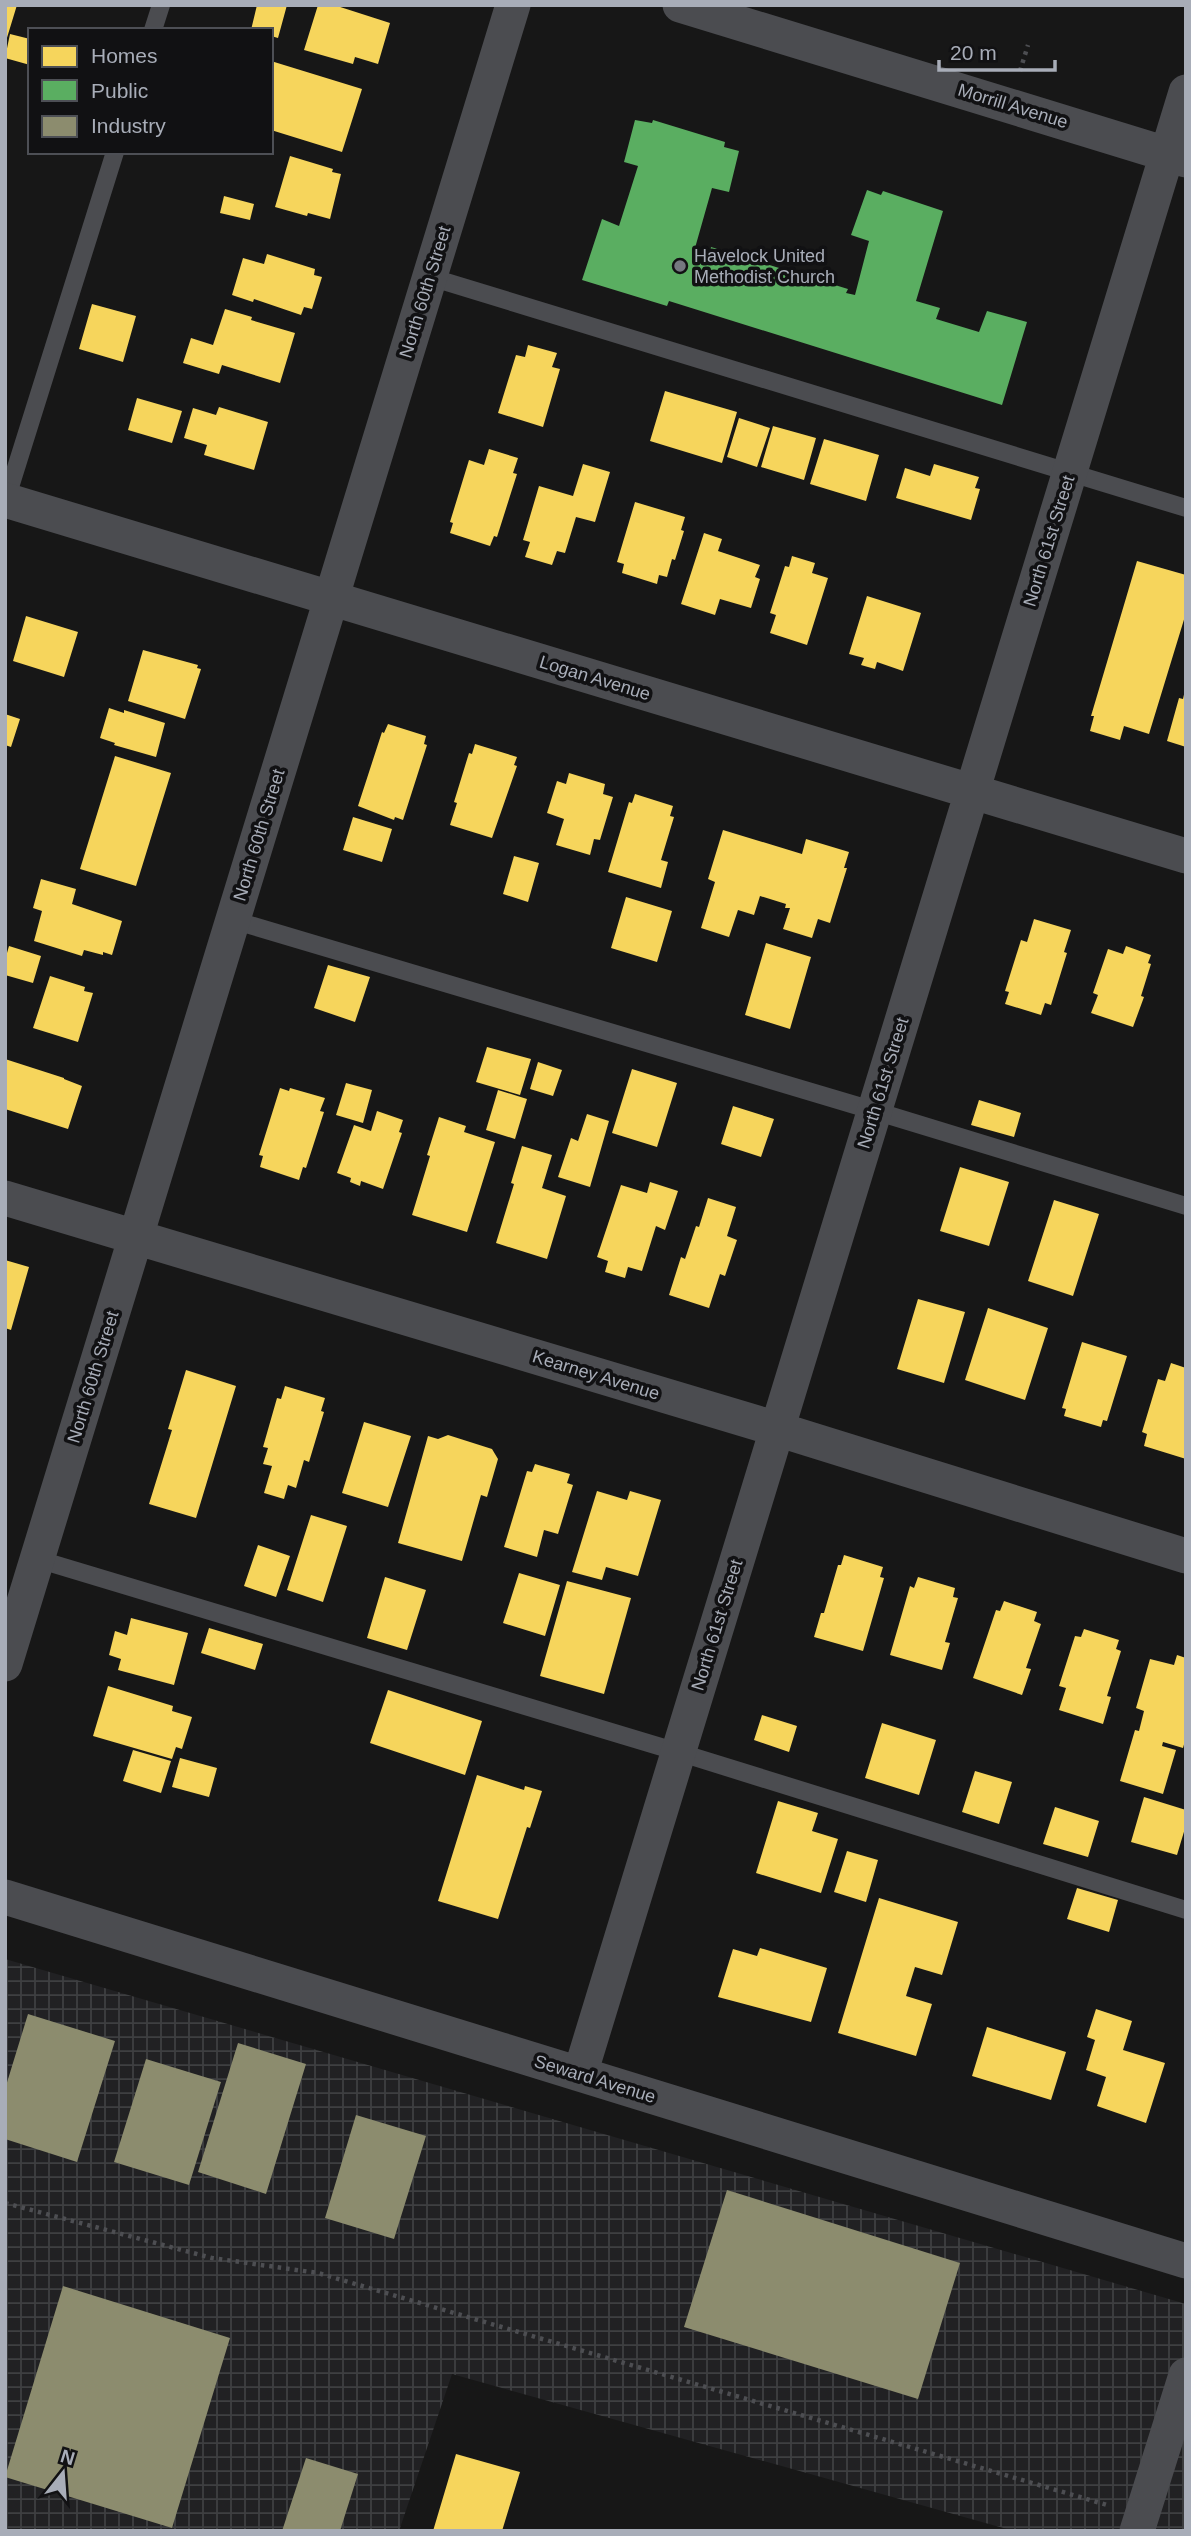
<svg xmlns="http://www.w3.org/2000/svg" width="1191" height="2536" viewBox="0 0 1191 2536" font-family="Helvetica,sans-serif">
<defs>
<pattern id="industrial-grid" width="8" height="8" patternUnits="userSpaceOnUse" patternTransform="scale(1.75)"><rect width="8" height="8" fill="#212123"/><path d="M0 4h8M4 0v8" fill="none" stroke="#3e3f41"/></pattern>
</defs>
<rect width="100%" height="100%" fill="#171717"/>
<path fill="url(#industrial-grid)" d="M5,1959L1186,2304V2531H1014L452,2374L399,2531H5Z"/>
<path fill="#f6d55c" d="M5,5H17L6,41L5,40Z
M257,5H287L278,38L271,36V30H251Z
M318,5H334L390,23L378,64L355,57L353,64L304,50Z
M10,34L30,39V65L5,58Z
M271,61L362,89L342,152L271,130Z
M290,156L333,169L332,172L341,174L330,219L308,213L307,216L275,207Z
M224,196L254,204L250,220L220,213Z
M267,254L315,269L314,275L322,277L312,309L304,307L301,315L254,299L253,302L232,295L243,258L264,264Z
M92,304L136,316L123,362L79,349Z
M225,309L252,317L251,320L295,333L280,383L222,365L219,374L183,363L191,338L213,345Z
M528,345L557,353L552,367L560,369L543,427L498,413L516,355L525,357Z
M665,391L737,412L722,463L650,441Z
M137,398L182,411L172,443L128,430Z
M219,407L268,422L254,470L204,455L207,445L184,438L193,408L216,415Z
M739,418L770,428L757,467L727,457Z
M773,426L816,438L804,480L761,467Z
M824,439L879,455L866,501L810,484Z
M489,449L518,458L513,473L517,474L497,537L494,536L490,546L450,533L453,523L450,522L469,460L484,465Z
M583,464L610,472L595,522L576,517L565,553L557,551L552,565L525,557L530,542L523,540L539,486L573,496Z
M934,464L979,477L975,488L980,489L971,520L896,498L905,468L930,476Z
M635,502L685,517L681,530L684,531L675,560L672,559L667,577L659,575L657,584L622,573L624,564L617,562Z
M704,533L722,539L718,551L760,565L755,577L760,579L751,608L720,599L715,615L681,604Z
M792,556L815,563L812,573L828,578L807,645L770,633L776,615L770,613L785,566L789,567Z
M1137,561L1186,575V613L1149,734L1124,726L1120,740L1090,731L1094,716H1091Z
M867,596L921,613L903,671L877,662L875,669L861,665L864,658L849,654Z
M26,616L78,632L64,677L13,661Z
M143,650L198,665L197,668L201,669L185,719L128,701Z
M1185,690L1186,691V747L1167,741L1179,698L1183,699Z
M109,708L124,713V710L165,723L156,757L114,745L115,743L100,738Z
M5,714L20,719L11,747L5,745Z
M388,724L426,736L424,744L427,745L403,820L395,817L394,820L358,806L382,732L384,733Z
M475,744L517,757L514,765L517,766L492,838L450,825L457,803L454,802L469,753L472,754Z
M115,756L171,773L136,886L80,869Z
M569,773L605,784L603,794L613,797L600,840L594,839L590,855L556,845L564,819L547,813L557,781L566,784Z
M635,794L673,806L670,816L674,817L661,860L668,862L661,888L608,872L629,802L632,803Z
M353,817L392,829L382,862L343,850Z
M723,830L802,854L806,839L849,852L844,868H847L830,923L818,919L812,938L783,929L790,908H785L786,904L760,896L754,915L738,910L729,937L701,928L715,882L708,879Z
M514,856L539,863L528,902L503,894Z
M41,879L76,889L72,904L122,921L112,955L103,952V955L84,950L82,956L34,941L42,911L33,908Z
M626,897L672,911L657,962L611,948Z
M1034,919L1071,930L1064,952L1067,953L1051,1005L1045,1003L1041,1015L1005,1004L1009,992L1005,991L1021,940L1027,942Z
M766,943L811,957L790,1029L745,1015Z
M9,946L41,956L33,983L5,975V960Z
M1126,946L1151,955L1148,963L1151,964L1141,996L1144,997L1133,1027L1091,1013L1098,995L1093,993L1108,949L1123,954Z
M328,965L370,977L355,1022L314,1008Z
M50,976L85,987L84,991L93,993L78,1042L33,1028Z
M487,1047L531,1059L520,1095L476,1082Z
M5,1059L64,1078V1079L82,1086L68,1129L5,1109Z
M538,1062L562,1070L553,1096L530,1089Z
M632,1069L677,1083L657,1147L612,1133Z
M346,1083L372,1090L363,1123L336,1115Z
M280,1088L289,1091L290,1088L325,1098L320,1111L324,1112L306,1168L303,1167L299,1180L260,1167L263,1156L259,1155Z
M498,1090L527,1099L515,1139L486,1130Z
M979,1100L1021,1113L1014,1137L971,1125Z
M733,1106L774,1119L761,1157L721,1144Z
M377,1111L403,1120L399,1132L402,1133L383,1189L361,1181L360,1186L350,1182L351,1178L337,1173L354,1125L371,1131Z
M587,1114L609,1121L590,1187L558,1177L571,1138L578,1141Z
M439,1117L466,1126L464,1132L495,1142L467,1232L412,1215L430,1156L427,1155Z
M522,1146L552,1155L542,1188L566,1196L547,1259L496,1243L514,1184L511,1183Z
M960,1167L1009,1182L989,1246L940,1231Z
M650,1182L678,1191L665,1230L656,1226L642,1271L628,1267L625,1278L605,1272L608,1261L597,1257L621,1185L647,1193Z
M708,1198L736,1207L727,1236L737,1240L725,1276L720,1274L709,1308L669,1295L681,1257L685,1259L696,1226L699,1227Z
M1054,1200L1099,1214L1073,1296L1028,1281Z
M5,1260L29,1267L11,1330L5,1328Z
M918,1299L965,1312L944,1383L897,1369Z
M988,1308L1048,1328L1025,1400L965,1380Z
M1082,1342L1127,1356L1107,1421L1103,1420L1101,1427L1064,1416L1066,1409L1062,1408Z
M1171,1363L1186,1368V1459L1144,1446L1147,1434L1142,1432L1158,1379L1165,1381Z
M186,1370L236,1386L196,1518L149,1504L172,1430L168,1429Z
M285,1386L325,1398L321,1411L324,1412L309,1462L304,1460L296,1488L288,1485L284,1499L264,1493L272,1466L263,1464L268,1448L263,1447L277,1398L281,1399Z
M364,1422L411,1436L388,1507L342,1493Z
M448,1435L492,1449L498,1459L487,1497L481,1495L462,1561L398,1543L428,1436L438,1439Z
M535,1464L570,1474L567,1483L573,1485L558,1534L544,1530L537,1557L504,1547L527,1471L532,1472Z
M597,1491L627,1500L630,1491L661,1500L638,1576L606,1567L602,1580L572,1572Z
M311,1515L347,1526L323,1602L287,1590Z
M258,1545L290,1556L276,1597L244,1586Z
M844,1555L883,1567L880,1577L884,1578L863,1651L814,1637L821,1613H824L838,1565H841Z
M519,1573L560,1585L545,1636L503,1623Z
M385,1577L426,1590L407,1650L367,1638Z
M918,1577L955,1588L953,1597L958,1598L945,1642L950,1643L942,1670L890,1655L910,1586L914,1588Z
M567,1581L631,1598L604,1694L540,1676Z
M1004,1601L1037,1612L1034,1621L1041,1624L1026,1668L1031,1669L1022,1695L973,1678L996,1610L1000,1611Z
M131,1618L188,1633L174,1685L118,1670L121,1659L109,1655L115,1631L127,1635Z
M209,1628L263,1644L255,1670L201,1653Z
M1084,1629L1119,1640L1116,1649L1121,1651L1107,1696L1111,1697L1103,1724L1059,1710L1066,1688L1059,1686L1075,1636L1081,1637Z
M1177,1655L1186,1658V1737L1183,1748L1163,1742L1162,1746L1176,1750L1163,1794L1120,1781L1135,1730L1139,1731L1144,1711L1136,1708L1150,1659L1174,1665Z
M108,1686L173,1706L172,1711L192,1717L182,1749L176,1747L172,1759L93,1736Z
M388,1690L482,1721L465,1775L370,1743Z
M762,1715L797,1726L789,1752L754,1740Z
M882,1723L936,1740L919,1795L865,1778Z
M133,1750L171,1761L161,1793L123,1781Z
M180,1758L217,1768L209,1797L172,1787Z
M975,1771L1012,1782L999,1824L962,1812Z
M477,1775L524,1790L525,1786L542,1791L530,1828L527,1827L498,1919L438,1901Z
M1144,1797L1186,1810V1825L1177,1855L1131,1842Z
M778,1801L818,1813L812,1831L838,1839L821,1893L756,1873Z
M1055,1807L1099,1821L1088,1857L1043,1844Z
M847,1851L878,1860L866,1902L834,1892Z
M1077,1888L1118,1900L1109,1932L1067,1919Z
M879,1898L958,1922L942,1975L915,1967L906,1996L932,2004L916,2056L838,2033Z
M760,1948L827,1968L811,2022L718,1997L733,1949L757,1956Z
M1096,2009L1132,2021L1123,2050L1165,2063L1146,2123L1097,2106L1106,2077L1086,2070L1095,2040L1087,2037Z
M987,2027L1066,2052L1051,2100L972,2076Z
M456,2454L520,2472L502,2531H433Z"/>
<path fill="#5aae61" d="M635,120L652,123L653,120L725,142L724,147L739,151L729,192L712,188L695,248L710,253L711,247L848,289L846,293L855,295L869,241L851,235L867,190L881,195L883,191L943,211L916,301L940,308L936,319L979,332L987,311L1027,322L1002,405L669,301L667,306L582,280L602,219L619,226L638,166L624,162Z"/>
<path fill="#8c8c6e" d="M28,2014L115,2041L77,2162L5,2139V2089Z
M238,2043L306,2064L266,2194L198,2172Z
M146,2059L221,2082L189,2185L114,2162Z
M356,2115L426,2136L394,2239L325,2218Z
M727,2190L960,2263L918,2399L684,2327Z
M63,2286L230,2338L172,2528L5,2477Z
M306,2458L358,2474L340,2531H282Z"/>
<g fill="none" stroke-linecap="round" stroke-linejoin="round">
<path stroke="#4d4e52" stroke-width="4.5" stroke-dasharray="3.5 5" stroke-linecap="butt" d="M1020,71L1028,45
M5,2203L212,2258L318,2273L1107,2505"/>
<path stroke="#4b4c50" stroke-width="18" d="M153,30L161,5
M430,277L1186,508
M5,503L115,152
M233,920L875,1111L1186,1206
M37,1559L678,1752L1186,1910"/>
<path stroke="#4b4c50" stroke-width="35" d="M680,5L1186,160
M5,500L1186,856
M5,1198L777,1429L1186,1556
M5,1664L513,5
M5,1897L1186,2261
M580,2074L1186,92
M1137,2531L1186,2375"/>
</g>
<circle fill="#757880" stroke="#111113" stroke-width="2.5" cx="680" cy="266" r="7"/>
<g text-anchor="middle" stroke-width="7" stroke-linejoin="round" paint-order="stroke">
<g font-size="18" fill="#a8adb8" stroke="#111113">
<text transform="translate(1013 106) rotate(17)" y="6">Morrill Avenue</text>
<text transform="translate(425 292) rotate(-73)" y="6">North 60th Street</text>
<text transform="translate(1049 541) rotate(-73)" y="6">North 61st Street</text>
<text transform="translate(595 678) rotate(17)" y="6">Logan Avenue</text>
<text transform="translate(259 835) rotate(-73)" y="6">North 60th Street</text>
<text transform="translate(883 1083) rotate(-73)" y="6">North 61st Street</text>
<text transform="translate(596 1375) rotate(17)" y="6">Kearney Avenue</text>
<text transform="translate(93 1377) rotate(-73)" y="6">North 60th Street</text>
<text transform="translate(717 1625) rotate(-73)" y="6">North 61st Street</text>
<text transform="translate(595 2079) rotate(17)" y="6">Seward Avenue</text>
</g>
<g font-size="18" fill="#a8adb8" stroke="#111113" text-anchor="start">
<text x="694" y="262">Havelock United<tspan x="694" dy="21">Methodist Church</tspan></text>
</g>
</g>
<rect width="1191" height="2536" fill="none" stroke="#a8adb8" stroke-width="14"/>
<rect x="28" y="28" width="245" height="126" fill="#111113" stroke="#4d4f55" stroke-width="2"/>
<rect x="42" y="46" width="35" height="21" fill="#f6d55c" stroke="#4d4f55" stroke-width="2"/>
<text x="91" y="63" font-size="21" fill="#a8adb8">Homes</text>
<rect x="42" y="80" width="35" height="21" fill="#5aae61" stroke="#4d4f55" stroke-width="2"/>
<text x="91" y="98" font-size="21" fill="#a8adb8">Public</text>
<rect x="42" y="116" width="35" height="21" fill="#8c8c6e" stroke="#4d4f55" stroke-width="2"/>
<text x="91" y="133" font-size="21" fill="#a8adb8">Industry</text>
<g transform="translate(63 2473) rotate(17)" stroke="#111113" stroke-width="5" paint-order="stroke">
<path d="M0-5L12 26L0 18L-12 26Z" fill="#a8adb8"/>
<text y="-10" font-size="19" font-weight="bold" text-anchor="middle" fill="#a8adb8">N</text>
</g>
<path d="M939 60v10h116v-10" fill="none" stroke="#a8adb8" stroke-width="3.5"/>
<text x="950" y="60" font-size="21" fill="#a8adb8" stroke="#111113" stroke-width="5" paint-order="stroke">20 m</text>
</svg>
